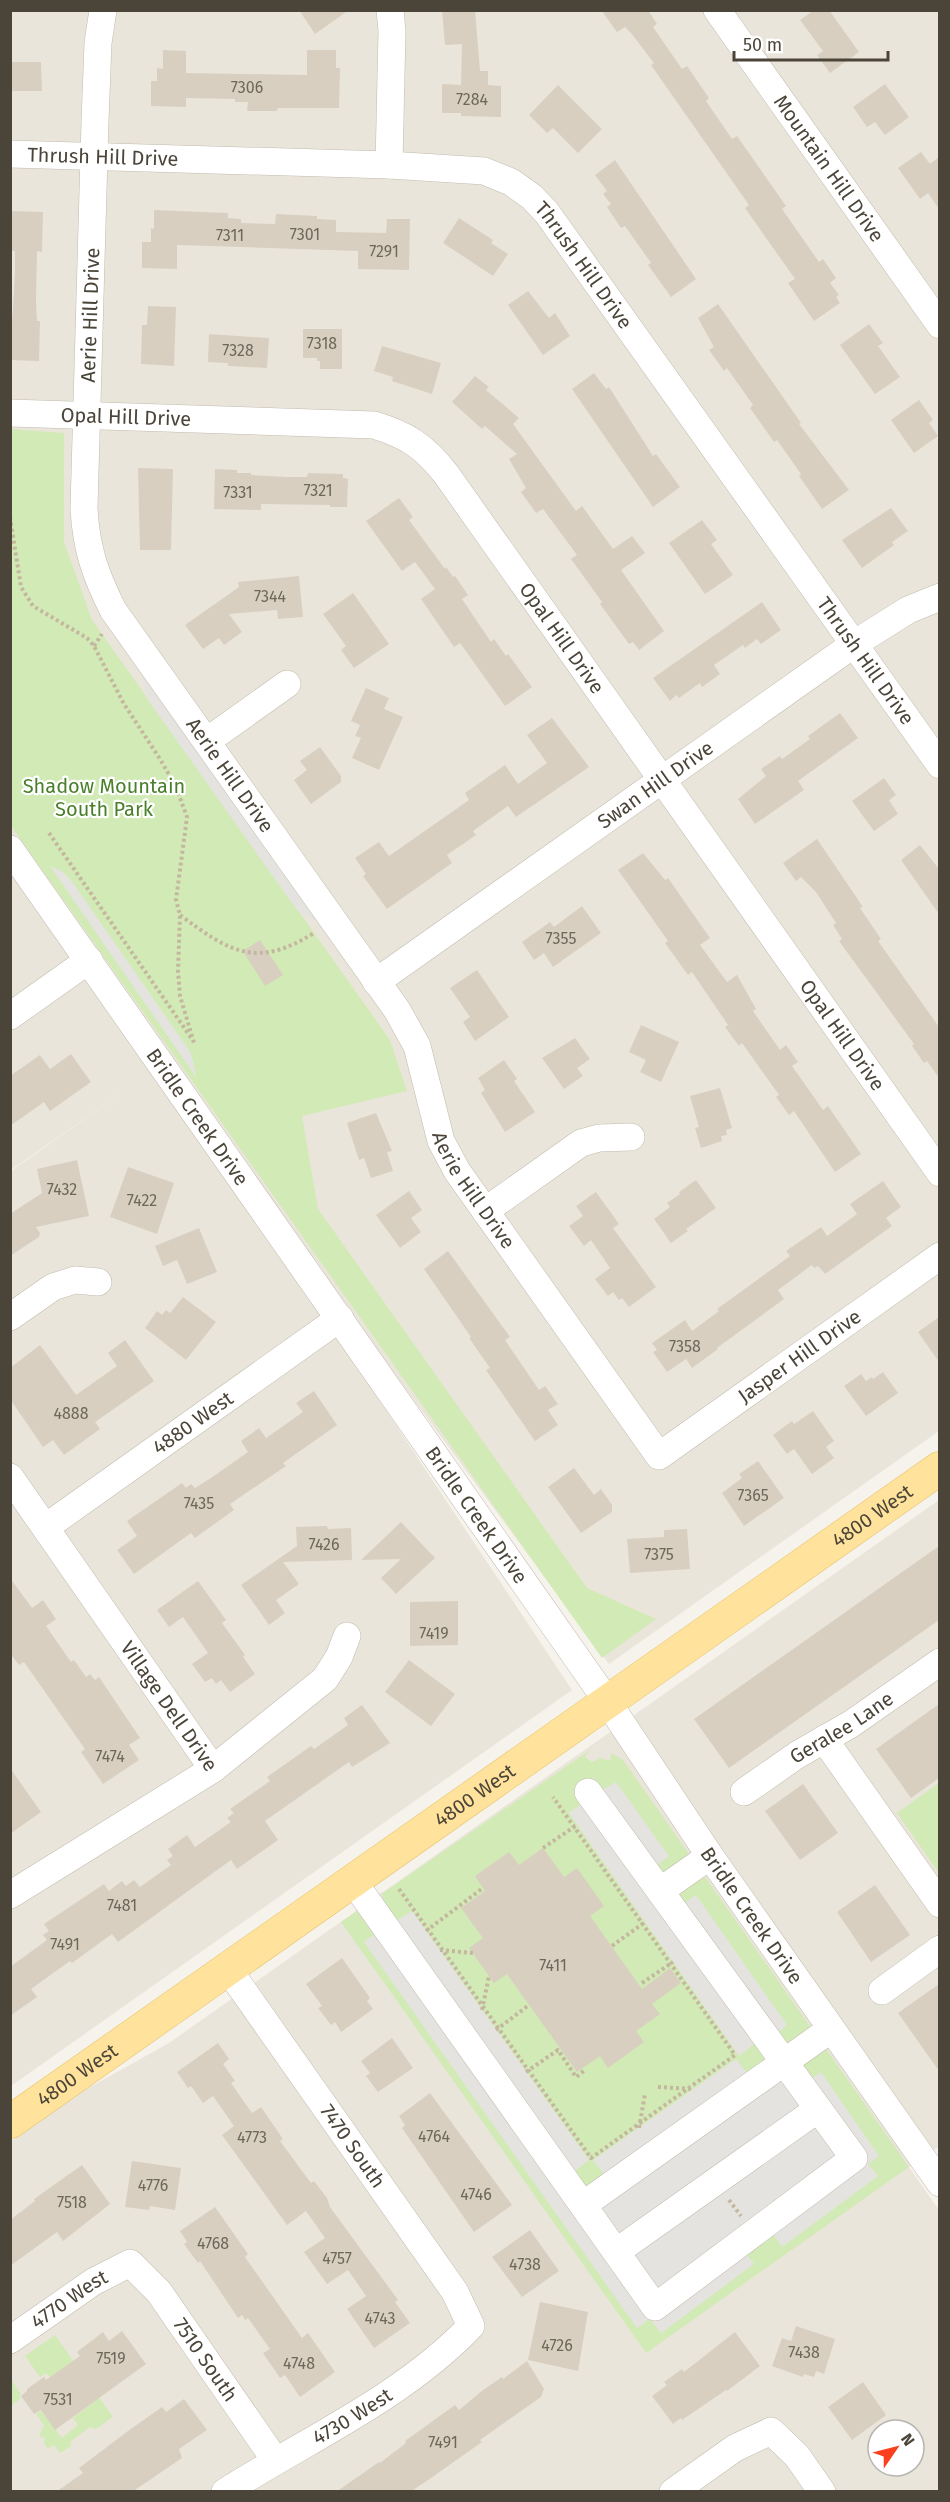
<svg xmlns="http://www.w3.org/2000/svg" width="950" height="2502" viewBox="0 0 950 2502" font-family="'Fira Sans',sans-serif">
<rect width="100%" height="100%" fill="#f6f3ec"/>
<path fill="#eae5da" fill-rule="evenodd" d="M10,11H939V1431L609,1664L221,1139L11,846Z
M10,855L157,1066L572,1690L11,2086V1171L131,1086L11,1170Z
M939,1500L940,2146L909,2167L939,2210V2491H11L10,2142L83,2091L169,2043ZM878,2430H914V2466H878Z"/>
<path fill="#d2eab5" d="M10,429L64,433V542L92,620L390,1040L407,1091L302,1116L318,1209L587,1588L656,1619L602,1658L11,826Z
M590,1750L585,1757L592,1762L601,1758L610,1761L611,1753L623,1760L909,2167L646,2353L341,1922Z
M939,1783V1873L897,1813Z
M55,2335L113,2417L96,2429L90,2427L71,2441V2446L60,2453L54,2445L48,2449L44,2444L45,2438L39,2436L44,2425L36,2414L41,2411L62,2438L78,2425L73,2418L95,2401L69,2364L51,2379L46,2373L40,2377L25,2356Z
M11,2379L21,2394L19,2396L21,2398L11,2406Z"/>
<path fill="#e5e3e0" d="M142,675L317,921L297,910L148,700Z
M50,866L63,872L71,880L189,1050L192,1057L196,1077Z
M593,1778L602,1790L616,1782L669,1856L656,1866L662,1876L687,1859L688,1852L706,1878L699,1877L675,1894L682,1905L696,1895L787,2025L775,2035L784,2047L809,2030V2024L827,2050H822L797,2065L808,2081L821,2072L879,2156L868,2164L878,2176L782,2247L771,2231L744,2251L754,2264L661,2333L650,2319L637,2328L364,1942L376,1933L362,1911H355L382,1892L384,1903L396,1921L412,1911L589,2160L575,2171L585,2187L604,2174L593,2160L736,2059L747,2073L765,2060L754,2044L739,2056L569,1813L583,1803L574,1792Z"/>
<path fill="#d8cfc1" d="M299,10H349L315,34Z
M442,10H475L480,71H488V85L501,86V117L461,116V113H442V84L461,85L462,44L445,45Z
M601,10H648L657,24L653,27L682,69L687,66L709,98L706,101L732,139L737,136L786,206L782,209L819,262L823,259L836,278L830,283L839,295L836,297L840,303L814,321L788,283L795,279L745,208L749,205L651,65L654,63L631,33L625,27L617,32Z
M814,10H829L859,52L830,73L817,55L823,51L800,20Z
M163,50L186,51V73L307,75V50H336V68H340L339,108H278L277,111H247L248,102H235V99L186,98V107L151,106V81H157V68L163,69Z
M10,62H41L42,91H10Z
M885,84L909,117L885,135L875,122L867,127L853,107Z
M558,85L602,129L578,153L553,128L547,133L529,115Z
M921,152L930,164L939,157V209L928,193L920,199L898,168Z
M615,160L696,279L671,297L648,265L651,263L625,226L621,228L607,207L611,204L603,194L607,191L595,175Z
M154,210L228,213V218L241,219V223L275,224L276,214L317,216V219L336,220V232L386,233L387,219H410L409,270L358,269V251L177,245V269L142,268V242H151V228L154,229Z
M10,211L43,212L42,252L37,251L36,301L37,321H40L39,361L10,360L15,272V251H11Z
M459,218L493,240L491,243L508,254L493,276L443,243Z
M528,291L549,318L555,313L570,336L543,355L508,305Z
M718,304L801,423L799,424L849,490L822,509L799,476L801,474L777,440L774,442L750,408L753,405L727,368L724,371L709,350L714,347L698,318Z
M148,306L176,307L174,366L141,364L142,325H147Z
M869,324L883,343L878,346L900,377L875,394L840,345Z
M303,329H342V369H320V361H317V358H303Z
M209,334L269,338L267,368L228,366V363L208,362Z
M382,346L441,363L432,394L392,381L393,377L374,371Z
M594,373L606,389L609,387L653,456L656,454L680,487L653,507L572,389Z
M475,376L489,387L486,390L519,418L513,424L576,511L582,506L613,549L632,536L645,553L621,570L664,631L639,650L633,642L629,644L600,604L602,602L571,559L577,555L543,509L536,513L521,492L526,488L509,459L517,454L485,426L482,429L452,402Z
M919,400L933,420L929,423L938,436L914,453L891,420Z
M138,468L173,469L171,550H140Z
M215,469L237,470V473H251V475L288,477H307L308,473L343,474V478L348,479L347,507H330V505L261,504V510L214,509Z
M399,498L413,517L409,520L445,569L446,567L453,577L455,576L468,595L462,599L491,642L494,639L506,656L508,654L532,687L505,706L460,643L454,647L421,599L435,589L415,562L402,571L366,521Z
M891,508L908,531L892,542L894,545L862,568L842,540Z
M702,520L717,540L711,544L733,575L705,594L669,543Z
M299,576L303,617L278,619L277,610L229,614L242,632L224,645L219,638L203,649L185,625L239,587L238,582Z
M353,593L389,644L354,668L341,650L346,646L323,614Z
M762,602L781,630L761,644L757,639L745,648L743,645L714,665L720,674L702,687L700,683L679,698L676,695L670,701L653,678Z
M366,688L389,698L384,709L403,717L379,770L352,758L361,738L355,736L360,725L351,721Z
M840,713L858,738L798,781L804,790L755,824L738,799L766,776L761,769L780,756L782,759L810,739L808,736Z
M552,718L589,767L516,817L508,806L473,831L476,835L447,855L452,863L387,909L363,876L366,874L355,858L379,842L389,856L469,800L465,793L505,765L518,784L547,763L527,735Z
M320,747L341,776V782L311,804L294,780L307,770L300,761Z
M884,778L896,795L889,800L898,814L874,831L852,801Z
M817,839L863,907L860,908L881,939L878,941L939,1027V1078L927,1061L924,1063L912,1046L914,1044L839,941L842,939L833,925L836,923L816,892L801,877L796,881L783,863Z
M920,845L939,869V914L901,860Z
M643,853L665,880L668,878L710,938L700,945L727,982L737,975L756,1009L753,1011L780,1050L786,1045L798,1062L792,1066L823,1110L828,1106L861,1154L835,1172L794,1111L789,1115L776,1097L779,1095L742,1043L739,1046L725,1027L728,1025L692,972L688,975L665,943L668,941L618,870Z
M582,906L601,933L553,967L544,953L534,960L522,942L550,922L554,927Z
M260,940L283,975L265,986L243,951Z
M477,970L509,1017L475,1041L463,1022L470,1017L450,988Z
M641,1025L679,1042L661,1082L640,1072L646,1060L629,1052Z
M575,1038L590,1059L577,1068L583,1076L564,1089L542,1058Z
M71,1054L91,1082L50,1111L44,1102L10,1126V1076L40,1055L50,1069Z
M504,1060L517,1079L514,1081L535,1112L505,1132L481,1093L485,1090L478,1078Z
M720,1088L732,1128L726,1130L727,1135L721,1136L722,1141L701,1148L695,1128L699,1127L690,1096Z
M376,1113L392,1151L387,1152L393,1171L371,1178L364,1158L359,1160L347,1123Z
M77,1160L89,1216L36,1227L40,1233L39,1237L10,1256V1214L42,1193L37,1169Z
M128,1167L174,1183L157,1234L110,1217Z
M696,1180L716,1208L686,1229L688,1231L671,1243L654,1219L670,1207L667,1203L680,1194L679,1192Z
M883,1181L901,1207L886,1218L892,1226L825,1274L818,1266L814,1268L812,1265L778,1290L784,1299L717,1348L718,1349L692,1368L686,1359L667,1372L653,1352L657,1350L652,1343L685,1320L692,1331L719,1311L717,1309L790,1256L786,1251L821,1227L827,1236L857,1214L850,1204Z
M409,1191L422,1210L411,1218L421,1232L400,1248L376,1215Z
M596,1192L619,1224L613,1228L656,1287L629,1307L622,1298L619,1300L613,1292L608,1296L595,1279L610,1268L591,1240L584,1246L569,1226L583,1216L576,1206Z
M199,1228L217,1272L187,1284L177,1260L163,1266L155,1246Z
M448,1251L510,1337L505,1340L539,1390L545,1386L558,1404L548,1410L558,1425L535,1441L486,1370L490,1368L469,1338L471,1337L424,1269Z
M183,1297L216,1322L186,1360L145,1328L157,1311L162,1315L166,1310L170,1313Z
M939,1317V1362L918,1332Z
M125,1340L154,1381L95,1422L100,1429L64,1455L53,1440L43,1447L10,1399V1368L40,1345L76,1395L117,1366L108,1353Z
M883,1372L898,1393L866,1416L844,1386L861,1374L866,1381L872,1377L873,1379Z
M314,1391L337,1425L283,1463L286,1466L230,1504L234,1510L195,1538L191,1533L134,1574L117,1550L137,1536L127,1521L182,1483L186,1488L191,1484L195,1488L211,1478L248,1452L241,1441L259,1428L266,1438L303,1412L296,1403Z
M813,1411L834,1441L826,1447L834,1458L812,1474L794,1449L787,1454L773,1435L792,1421L794,1424Z
M758,1461L784,1498L744,1526L722,1493L742,1478L739,1474Z
M574,1468L594,1495L601,1489L612,1505V1512L581,1533L548,1487Z
M401,1522L435,1558L396,1594L381,1578L401,1559L361,1560Z
M327,1526L328,1529L351,1528L352,1560L283,1562L299,1584L276,1600L285,1613L269,1625L241,1585L297,1546L296,1527Z
M687,1529L690,1569L630,1573L627,1539L664,1537V1530Z
M939,1546V1620L729,1768L694,1719Z
M10,1578L32,1608L43,1600L56,1619L46,1626L71,1662L74,1660L86,1677L90,1674L95,1680L99,1677L140,1738L129,1745L139,1760L103,1784L81,1752L85,1749L24,1662L19,1665L10,1653Z
M198,1581L226,1620L222,1623L245,1655L243,1657L255,1674L230,1692L221,1680L216,1684L212,1678L205,1682L192,1664L208,1653L183,1617L169,1627L157,1610Z
M458,1601V1645L410,1646V1602Z
M409,1660L455,1694L431,1726L385,1692Z
M939,1704V1778L911,1798L876,1749Z
M362,1705L390,1743L352,1767L349,1762L265,1821L278,1840L237,1869L231,1860L118,1942L112,1934L72,1963L70,1961L31,1989L37,1997L10,2016V1967L47,1940L43,1935L49,1931L44,1924L104,1884L109,1891L122,1881L126,1886L134,1880L140,1887L171,1865L167,1860L173,1856L168,1849L187,1835L195,1847L231,1822L227,1818L234,1813L230,1809L270,1781L267,1777L311,1746L314,1749L348,1725L344,1718Z
M10,1768L41,1812L10,1834Z
M803,1784L838,1833L800,1860L765,1811Z
M543,1848L564,1877L577,1868L604,1906L590,1916L642,1989L670,1968L681,1983L652,2004L660,2014L636,2031L644,2042L608,2068L600,2056L577,2072L507,1974L494,1983L469,1948L483,1938L461,1908L485,1891L475,1876L509,1852L519,1865Z
M875,1885L910,1935L871,1962L837,1912Z
M342,1958L370,1998L367,2001L373,2009L341,2032L335,2022L331,2025L318,2008L322,2006L306,1984Z
M939,1984V2071L898,2013Z
M392,2038L413,2068L378,2092L366,2076L370,2073L361,2061Z
M218,2043L229,2059L223,2064L235,2081L231,2083L252,2113L261,2107L283,2139L280,2141L311,2183L314,2181L327,2198L330,2207L398,2300L395,2302L410,2323L374,2348L347,2309L366,2296L348,2270L327,2284L304,2252L325,2238L306,2211L287,2225L222,2135L234,2126L213,2096L203,2103L191,2086L188,2088L177,2072Z
M430,2093L512,2205L474,2232L402,2128L405,2125L399,2116Z
M132,2161L181,2168L175,2210L150,2206L149,2210L125,2207Z
M82,2165L110,2204L63,2241L57,2232L10,2266V2220L35,2201L34,2199Z
M215,2207L248,2254L245,2257L302,2338L308,2333L335,2372L300,2397L285,2375L280,2378L263,2353L270,2349L248,2318L245,2320L242,2315L238,2318L200,2261L198,2263L184,2244L187,2242L180,2231Z
M530,2230L559,2271L522,2297L492,2257Z
M540,2302L588,2312L578,2371L528,2360Z
M796,2326L835,2339L824,2374L816,2371L814,2377L804,2374L803,2377L772,2366L782,2338L791,2341Z
M122,2331L146,2364L55,2430L41,2410L34,2414L21,2396L27,2391V2389L44,2377L46,2380L80,2356L77,2352L103,2332L109,2341Z
M735,2332L760,2366L727,2391L726,2390L682,2420L681,2418L673,2424L652,2396L667,2385L664,2382L682,2369L684,2372Z
M527,2361L544,2389L541,2397L480,2440L482,2442L431,2478L410,2492H336L379,2462L380,2463L406,2443L405,2441L455,2405L459,2410L483,2390L502,2377L503,2379Z
M863,2382L886,2415L852,2440L828,2407Z
M184,2399L207,2430L179,2449L182,2458L132,2492H56L83,2473L79,2468L128,2431L162,2407L166,2412Z"/>
<g fill="none" stroke-linecap="round" stroke-linejoin="round">
<defs>
<g id="minor">
<path id="s1" d="M103,10L98,43L95,121L84,508C86,548 95,574 113,610L397,1010L417,1046L441,1141L457,1171L659,1456L940,1256"/>
<path id="s2" d="M717,10L940,325"/>
<path id="s3" d="M10,154L389,165L484,171L511,182L532,197L547,213L940,765"/>
<path d="M389,165L392,31L390,10"/>
<path id="s4" d="M10,413L374,425C407,435 424,446 446,474L940,1173"/>
<path d="M207,741L287,684"/>
<path id="s5" d="M10,849L607,1701L710,1856L940,2183"/>
<path id="s6" d="M376,982L854,644L908,610L940,597"/>
<path d="M10,1016L89,960"/>
<path d="M485,1211L581,1143L599,1138L631,1137"/>
<path d="M10,1317L53,1287L75,1280L98,1282"/>
<path id="s7" d="M10,1477L213,1769"/>
<path id="s8" d="M46,1527L340,1318"/>
<path d="M824,1739L940,1904"/>
<path id="s9" d="M744,1792L797,1755L851,1724L940,1662"/>
<path d="M353,1881L655,2307L854,2158L588,1792"/>
<path d="M660,1891L710,1856"/>
<path d="M10,1895L213,1769L325,1679L339,1657L347,1636"/>
<path d="M882,1991L940,1949"/>
<path d="M583,2205L831,2029"/>
<path d="M616,2252L818,2109"/>
<path id="s10" d="M10,2340L93,2282L130,2263L159,2292L275,2460"/>
<path id="s11" d="M225,2492C308,2439 402,2398 471,2326L455,2292L228,1969"/>
<path d="M673,2492L735,2448L771,2431L797,2456L822,2492"/>
</g>
<g id="major">
<path id="s12" d="M10,2122L940,1468"/>
</g>
</defs>
<use href="#minor" stroke="#c2bbae" stroke-width="28"/>
<use href="#major" stroke="#e6c16a" stroke-width="34"/>
<path stroke="#c4b79f" stroke-width="4" stroke-dasharray="3 3" stroke-linecap="butt" d="M10,517L21,587L33,606L87,638L94,646L124,704L160,759L176,787L187,817L176,900L180,915L178,971L180,996L194,1043
M94,646L102,634
M49,833L192,1039
M180,915C230,952 256,969 314,933
M543,1848L577,1825
M399,1889L591,2158L735,2055L553,1797
M426,1931L483,1888
M612,1946L645,1922
M440,1950L473,1953
M642,1983L673,1962
M482,2010L489,1976
M496,2030L529,2005
M526,2072L558,2050L576,2077L585,2070
M658,2087L694,2089
M639,2128L645,2094
M729,2200L741,2216"/>
<use href="#minor" stroke="#fff" stroke-width="27"/>
<use href="#major" stroke="#ffe39c" stroke-width="33"/>
</g>
<g text-anchor="middle" stroke-width="4.5" stroke-linejoin="round" paint-order="stroke">
<g font-size="16" fill="#6e675b">
<text x="247" y="93">7306</text>
<text x="472" y="105">7284</text>
<text x="305" y="240">7301</text>
<text x="230" y="241">7311</text>
<text x="384" y="257">7291</text>
<text x="322" y="349">7318</text>
<text x="238" y="356">7328</text>
<text x="318" y="496">7321</text>
<text x="238" y="498">7331</text>
<text x="270" y="602">7344</text>
<text x="561" y="944">7355</text>
<text x="62" y="1195">7432</text>
<text x="142" y="1206">7422</text>
<text x="685" y="1352">7358</text>
<text x="71" y="1419">4888</text>
<text x="753" y="1501">7365</text>
<text x="199" y="1509">7435</text>
<text x="324" y="1550">7426</text>
<text x="659" y="1560">7375</text>
<text x="434" y="1639">7419</text>
<text x="110" y="1762">7474</text>
<text x="122" y="1911">7481</text>
<text x="65" y="1950">7491</text>
<text x="553" y="1971">7411</text>
<text x="434" y="2142">4764</text>
<text x="252" y="2143">4773</text>
<text x="153" y="2191">4776</text>
<text x="476" y="2200">4746</text>
<text x="72" y="2208">7518</text>
<text x="213" y="2249">4768</text>
<text x="337" y="2264">4757</text>
<text x="525" y="2270">4738</text>
<text x="380" y="2324">4743</text>
<text x="557" y="2351">4726</text>
<text x="804" y="2358">7438</text>
<text x="111" y="2364">7519</text>
<text x="299" y="2369">4748</text>
<text x="58" y="2405">7531</text>
<text x="443" y="2448">7491</text>
</g>
<g font-size="20" fill="#4b4439" stroke="#fff">
<text dy="7" stroke="none"><textPath href="#s3" startOffset="93">Thrush Hill Drive</textPath></text>
<text dy="7" stroke="none"><textPath href="#s2" startOffset="194">Mountain Hill Drive</textPath></text>
<text dy="7" stroke="none"><textPath href="#s3" startOffset="615">Thrush Hill Drive</textPath></text>
<text transform="translate(90 315) rotate(-88)" y="7">Aerie Hill Drive</text>
<text dy="7" stroke="none"><textPath href="#s4" startOffset="116">Opal Hill Drive</textPath></text>
<text dy="7" stroke="none"><textPath href="#s4" startOffset="654">Opal Hill Drive</textPath></text>
<text dy="7" stroke="none"><textPath href="#s3" startOffset="1101">Thrush Hill Drive</textPath></text>
<text dy="7" stroke="none"><textPath href="#s1" startOffset="808">Aerie Hill Drive</textPath></text>
<text dy="7" stroke="none"><textPath href="#s6" startOffset="342">Swan Hill Drive</textPath></text>
<text dy="7" stroke="none"><textPath href="#s4" startOffset="1140">Opal Hill Drive</textPath></text>
<text dy="7" stroke="none"><textPath href="#s5" startOffset="327">Bridle Creek Drive</textPath></text>
<text dy="7" stroke="none"><textPath href="#s1" startOffset="1294">Aerie Hill Drive</textPath></text>
<text dy="7" stroke="none"><textPath href="#s1" startOffset="1791">Jasper Hill Drive</textPath></text>
<text dy="7" stroke="none"><textPath href="#s8" startOffset="180">4880 West</textPath></text>
<text dy="7" stroke="none"><textPath href="#s5" startOffset="813">Bridle Creek Drive</textPath></text>
<text dy="7" stroke="none"><textPath href="#s12" startOffset="1054">4800 West</textPath></text>
<text dy="7" stroke="none"><textPath href="#s7" startOffset="279">Village Dell Drive</textPath></text>
<text dy="7" stroke="none"><textPath href="#s9" startOffset="117">Geralee Lane</textPath></text>
<text dy="7" stroke="none"><textPath href="#s12" startOffset="568">4800 West</textPath></text>
<text dy="7" stroke="none"><textPath href="#s5" startOffset="1299">Bridle Creek Drive</textPath></text>
<text dy="7" stroke="none"><textPath href="#s12" startOffset="82">4800 West</textPath></text>
<text transform="translate(353 2146) rotate(55)" y="7">7470 South</text>
<text dy="7" stroke="none"><textPath href="#s10" startOffset="72">4770 West</textPath></text>
<text dy="7" stroke="none"><textPath href="#s10" startOffset="266">7510 South</textPath></text>
<text dy="7" stroke="none"><textPath href="#s11" startOffset="148">4730 West</textPath></text>
</g>
<g font-size="20" fill="#4a7f2a" stroke="#fff">
<text x="104" y="793">Shadow Mountain<tspan x="104" dy="23">South Park</tspan></text>
</g>
</g>
<rect width="950" height="2502" fill="none" stroke="#4b4439" stroke-width="24"/>
<g transform="translate(896 2448) rotate(55)"><circle r="28" fill="#ffffff" stroke="#b7b4b0" stroke-width="1.5"/>
<path d="M0-4.5L10 22L0 15L-10 22Z" fill="#fc3f1d"/>
<text y="-9" font-size="16" font-weight="bold" text-anchor="middle" fill="#4b4439">N</text>
</g>
<path d="M734 51v9h154v-9" fill="none" stroke="#4b4439" stroke-width="3"/>
<text x="743" y="51" font-size="18" fill="#4b4439" stroke="#ffffff" stroke-width="4.5" paint-order="stroke">50 m</text>
</svg>
